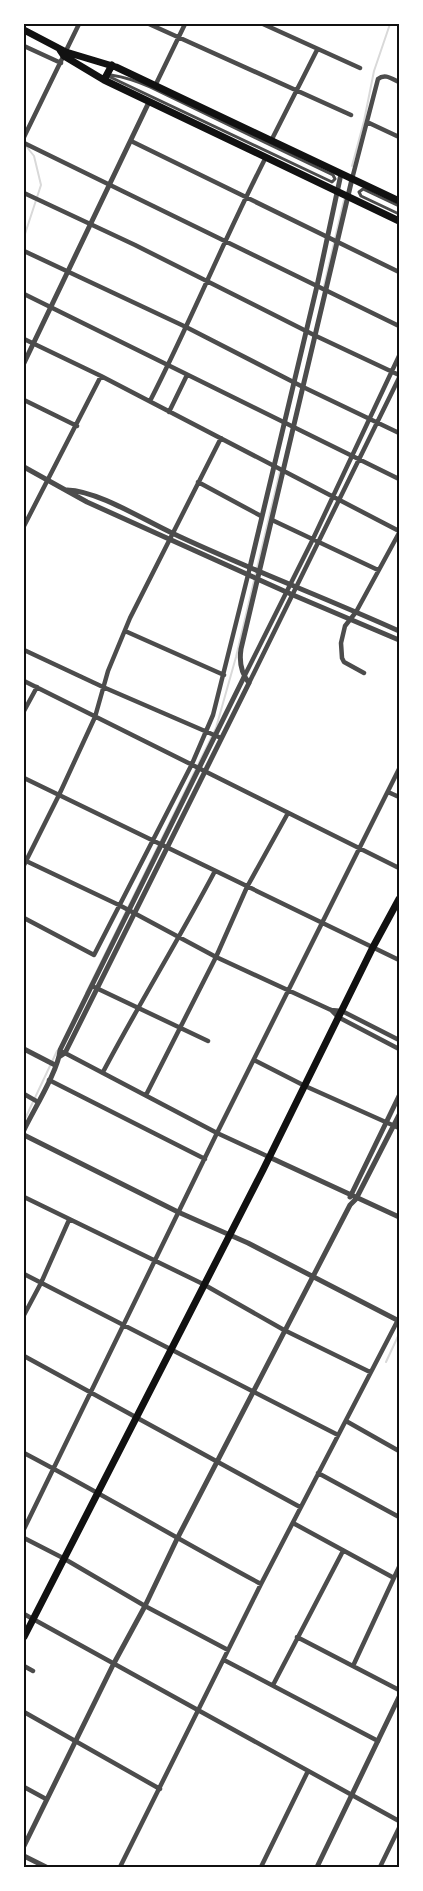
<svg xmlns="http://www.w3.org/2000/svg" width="423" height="1891" viewBox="0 0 423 1891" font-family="'Sofia Sans Condensed',sans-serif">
<rect width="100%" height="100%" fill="#fff"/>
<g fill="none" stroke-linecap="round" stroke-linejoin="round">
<path stroke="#d9d9d9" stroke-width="2" d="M352,166L364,121L374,71L390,24
M24,237L41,185L34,156L26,146
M324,286L344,200
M86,993L216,728L236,657L280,471
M24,1121L57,1051
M386,1362L399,1334"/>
<path stroke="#4c4c4c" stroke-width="3" d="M111,75C124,77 137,81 150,87L333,175L335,179L332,182L110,77Z
M399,206L363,189L359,192L361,196L399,214"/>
<path stroke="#4c4c4c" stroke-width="4.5" d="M149,24L351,115
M263,24L360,68
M24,46L61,63
M155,86L185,24
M367,122L399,137
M24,137L79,24
M131,141L399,272
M271,141L317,50
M24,143L399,326
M352,179L378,79C385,73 392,79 399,82
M24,193L135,245L316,336L399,375
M24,251L186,327L303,387L399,433
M24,294L399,479
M24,339L101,376L399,531
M24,400L77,426
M150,401C191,321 225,237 266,157
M169,412L187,375
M198,482L261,516
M272,520L378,570
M24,526L101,376
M125,631L224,675
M24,650L103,687L221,738
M364,673L344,662L342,658L341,643L345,626L356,612L399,533
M244,677L312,541L399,356
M24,681L399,868
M249,683L399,378
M24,711L37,687
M24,778L399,960
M388,792L399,797
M24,860L121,906L216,957L331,1010L342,1011L399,1040
M24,865L59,795L95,717L108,671L130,618L221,438
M24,918L94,955L192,764L213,715L250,567
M92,986L208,1041
M331,1010L338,1017L399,1049
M63,1052L217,1133L269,1157
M254,1060L305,1086L399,1128
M103,1072C139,1004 179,939 215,871
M49,1080L205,1159
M24,1094L38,1102
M146,1095L216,957L247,887L288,813
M24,1197L203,1284L284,1330L370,1372
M24,1274L338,1435
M24,1315L41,1283L69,1220
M24,1356L300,1507
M346,1421L399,1451
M24,1453C104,1495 181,1541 261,1584
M318,1473L399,1517
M293,1523L394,1578
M24,1529L217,1133L399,769
M24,1538L63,1558L145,1606L228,1650
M24,1614L399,1821
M297,1637L399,1690
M224,1660L378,1741
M24,1666L33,1671
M353,1666L399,1567
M273,1685L343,1551
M24,1712L160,1789
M24,1787L46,1799
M120,1867L261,1584L399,1318
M261,1867L308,1771
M380,1867L399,1828"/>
<path stroke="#4c4c4c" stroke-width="5" d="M24,363L149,102
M24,467L87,502L293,595L399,640
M67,490C98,491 142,519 172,533C246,568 324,597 399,631
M250,567L317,286L341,174
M24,1049L55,1065
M59,1057L65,1053L249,683C241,673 239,662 241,649L352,179
M24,1130C33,1111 59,1069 60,1050L244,677
M24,1135L178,1212L248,1243L399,1321
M269,1157L399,1217
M350,1197L399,1096
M24,1846L113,1665L145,1606L177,1539L350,1205L356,1199L399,1115
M24,1856L46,1867
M317,1867L399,1697"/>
<path stroke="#111" stroke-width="7" d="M24,30L66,52L116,67L399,201
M60,50L64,56L104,80L399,221
M104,80L112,65
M24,1637L263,1170L373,947L399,899"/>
</g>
<rect width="423" height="1891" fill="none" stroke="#ffffff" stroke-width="50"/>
<rect x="25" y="25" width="373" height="1841" fill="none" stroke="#111" stroke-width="2"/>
</svg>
